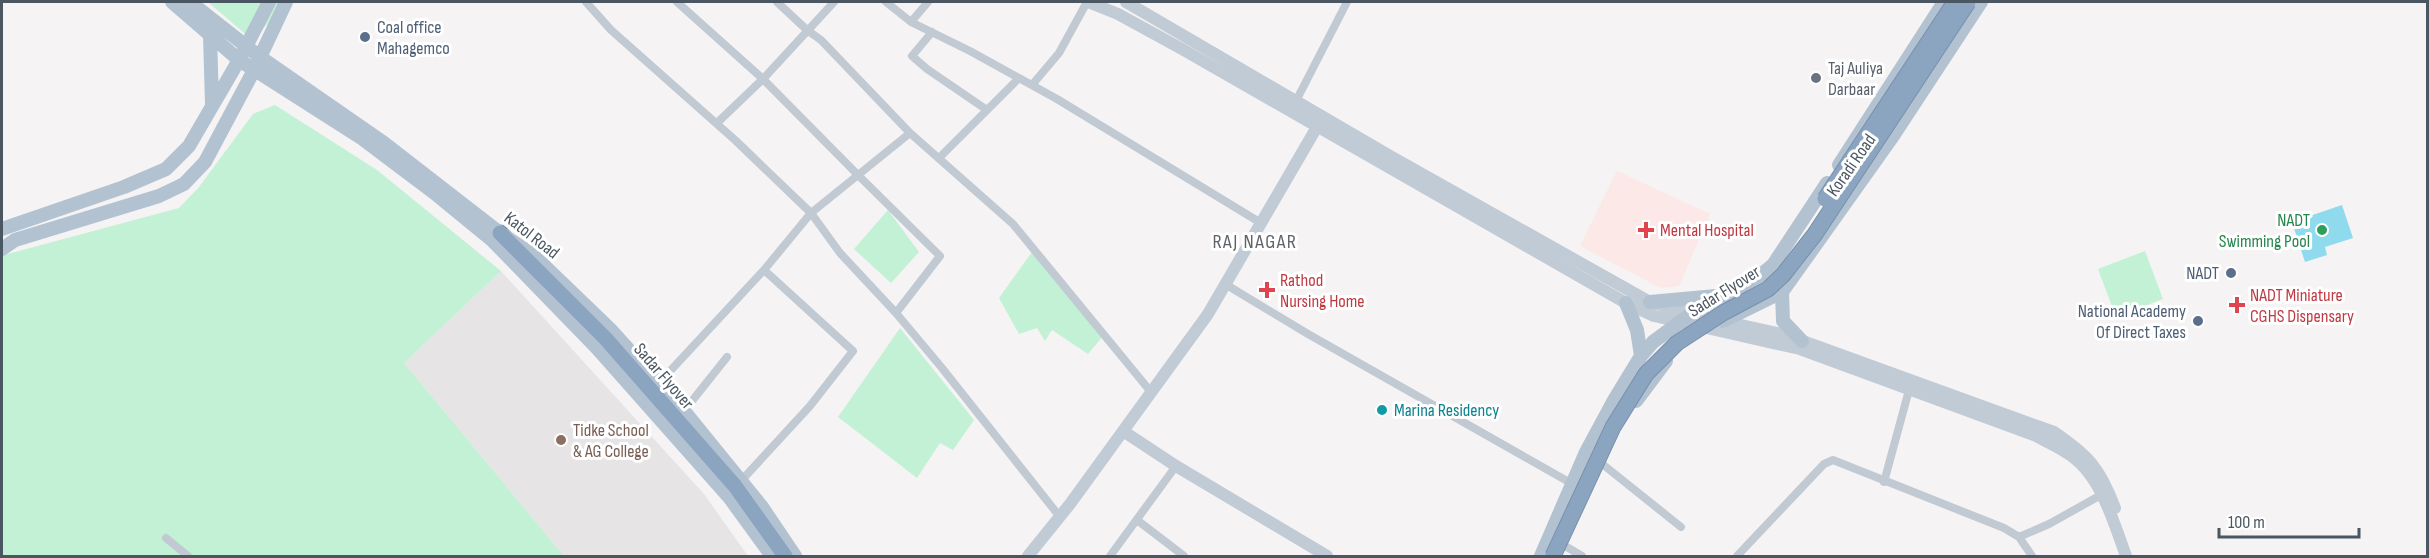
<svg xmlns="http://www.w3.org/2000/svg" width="2429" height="558" viewBox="0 0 2429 558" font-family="'Sofia Sans Condensed',sans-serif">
<rect width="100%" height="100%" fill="#f5f3f3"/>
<path fill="#e6e4e5" d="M501,271L704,494L748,556H564L404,363Z"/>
<path fill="#fce8e6" d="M1617,171L1710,214L1679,286L1661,288L1580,246Z"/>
<path fill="#c3f1d5" d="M208,2H292L251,39Z
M275,105L377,170L501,271L404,363L564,556H2V258L4,255L179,208L199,187L253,114Z
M888,210L919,252L891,283L854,249Z
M2145,251L2163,299L2116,317L2098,269Z
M1032,252L1103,336L1088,354L1052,330L1045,341L1037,328L1019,334L999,298Z
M900,328L974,420L953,450L940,443L917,478L838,417Z"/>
<path fill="#90daee" d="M2342,205L2353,238L2325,247L2327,255L2305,262L2292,222Z"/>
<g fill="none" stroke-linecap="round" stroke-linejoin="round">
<defs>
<path id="highway" d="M500,233L606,339L735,486L785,556"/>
</defs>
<use href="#highway" stroke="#7690ad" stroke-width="17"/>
<path stroke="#c1cad2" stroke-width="8" d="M586,2L611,30L735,140L811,213L840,253L896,313L942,368L1060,517
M677,2L763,79L858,175L910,133L1013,224L1151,392
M777,2L807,30L821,40L910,133
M886,2L911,22L970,51L1057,99L1261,223
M911,22L928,2
M932,32L912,56L927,69L987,110
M1032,85L1059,53L1087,2
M1296,101L1347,2
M717,123L763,79L834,2
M939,158L1018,79
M1225,284L1308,334L1576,486
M658,384L764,270L811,213L858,175L940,256L896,313
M684,411L727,357
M1601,463L1681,527
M741,481L810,406L853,351L764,270
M1884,482L1909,390
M1137,520L1184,556
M2019,537L2049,524L2101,495
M166,538L188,556
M1565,546L1582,556
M1110,556L1176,466
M1737,556L1824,464L1833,460L2004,528L2019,537L2032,556"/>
<path stroke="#c1cbd6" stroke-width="12" d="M1088,2L1118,14L1182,49L1626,303L1654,316L1800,349L2034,435C2045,441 2057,446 2067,453C2101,474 2113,521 2126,556
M1126,2L1390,156L1650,302L1691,314L1786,335L2054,432C2089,456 2100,468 2115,508
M1123,431L1176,466L1327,556
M1028,556L1070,504L1208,314L1321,120"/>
<path stroke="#b3c2d1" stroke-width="14" d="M172,2L239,60L360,137L437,195L492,240L597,348L729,497L772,556
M190,2L260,57L384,143L500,233L532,254L610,329L684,411L762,507L795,556
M210,35L212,104
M1839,165L1944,2
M2,229L124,187L166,169L189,146L239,60L269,2
M2,249L15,240L159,196L184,184L205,162L254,70L286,2
M1782,292L1783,321L1802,341
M1650,302L1716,296
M1626,303L1637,330L1641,356
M1723,321L1782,292L1893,136L1981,2
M1636,401L1666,361
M1541,556L1586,452L1613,402L1641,356L1653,342L1691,314L1761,275L1773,265L1827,183"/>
<use href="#highway" stroke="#8ba5c1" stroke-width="15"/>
<defs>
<path id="highway-bridge" d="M1825,199L1955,2
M1553,556L1613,427L1646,374L1677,343L1723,313L1768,289L1783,275L1815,234L1968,2"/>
</defs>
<use href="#highway-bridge" stroke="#7690ad" stroke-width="17" stroke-linecap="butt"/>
<use href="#highway-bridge" stroke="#8ba5c1" stroke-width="15"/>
</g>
<g fill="#5c6f8a" stroke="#fff" stroke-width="2">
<circle cx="365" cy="37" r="6"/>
<circle cx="2231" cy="273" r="6"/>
<circle cx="2198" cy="321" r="6"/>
</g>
<circle fill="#6b7280" stroke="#fff" stroke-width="2" cx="1816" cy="78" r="6"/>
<g fill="#e0444e" stroke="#fff" stroke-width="2">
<path d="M1643 221h6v6h6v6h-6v6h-6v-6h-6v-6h6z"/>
<path d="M1264 281h6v6h6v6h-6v6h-6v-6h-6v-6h6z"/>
<path d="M2234 296h6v6h6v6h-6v6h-6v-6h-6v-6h6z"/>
</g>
<circle fill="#2e9e5b" stroke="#fff" stroke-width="2" cx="2322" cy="230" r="6"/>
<circle fill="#0f9aa8" stroke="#fff" stroke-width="2" cx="1382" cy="410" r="6"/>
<circle fill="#8d6e63" stroke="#fff" stroke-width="2" cx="561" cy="440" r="6"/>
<g text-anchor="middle" stroke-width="6" stroke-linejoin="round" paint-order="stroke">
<g font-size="18" fill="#4e5e75" stroke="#fff" text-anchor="end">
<text x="377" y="33" text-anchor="start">Coal office<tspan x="377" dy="21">Mahagemco</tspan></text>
<text x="2219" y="279">NADT</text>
<text x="2186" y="317">National Academy<tspan x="2186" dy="21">Of Direct Taxes</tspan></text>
</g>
<g font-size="18" fill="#5b616d" stroke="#fff" text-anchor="start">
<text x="1828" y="74">Taj Auliya<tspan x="1828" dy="21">Darbaar</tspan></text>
</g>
<g font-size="18" fill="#4a5661" stroke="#fff">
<text transform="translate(1851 165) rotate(-55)" y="6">Koradi Road</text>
<text transform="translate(532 235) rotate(38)" y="6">Katol Road</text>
<text transform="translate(1724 291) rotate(-32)" y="6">Sadar Flyover</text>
<text transform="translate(664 376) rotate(49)" y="6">Sadar Flyover</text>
</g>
<g font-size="18" fill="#27864d" stroke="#fff" text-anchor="end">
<text x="2310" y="226">NADT<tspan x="2310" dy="21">Swimming Pool</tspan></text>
</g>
<g font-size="18" fill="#be3a42" stroke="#fff" text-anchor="start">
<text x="1660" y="236">Mental Hospital</text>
<text x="1280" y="286">Rathod<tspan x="1280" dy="21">Nursing Home</tspan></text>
<text x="2250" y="301">NADT Miniature<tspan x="2250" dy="21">CGHS Dispensary</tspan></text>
</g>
<g font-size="18" fill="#0d838f" stroke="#fff" text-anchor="start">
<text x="1394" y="416">Marina Residency</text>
</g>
<g font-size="18" fill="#785e54" stroke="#fff" text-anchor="start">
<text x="573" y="436">Tidke School<tspan x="573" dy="21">&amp; AG College</tspan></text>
</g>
<g font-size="20" letter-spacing="1.5" fill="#5f6368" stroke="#fff">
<text x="1255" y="248">RAJ NAGAR</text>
</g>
</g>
<rect width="2429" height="558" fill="none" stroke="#4a5661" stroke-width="6"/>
<path d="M2219 528v9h140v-9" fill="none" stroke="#4a5661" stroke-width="3"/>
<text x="2228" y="528" font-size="18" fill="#4a5661" stroke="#ffffff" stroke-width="4.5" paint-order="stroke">100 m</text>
</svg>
